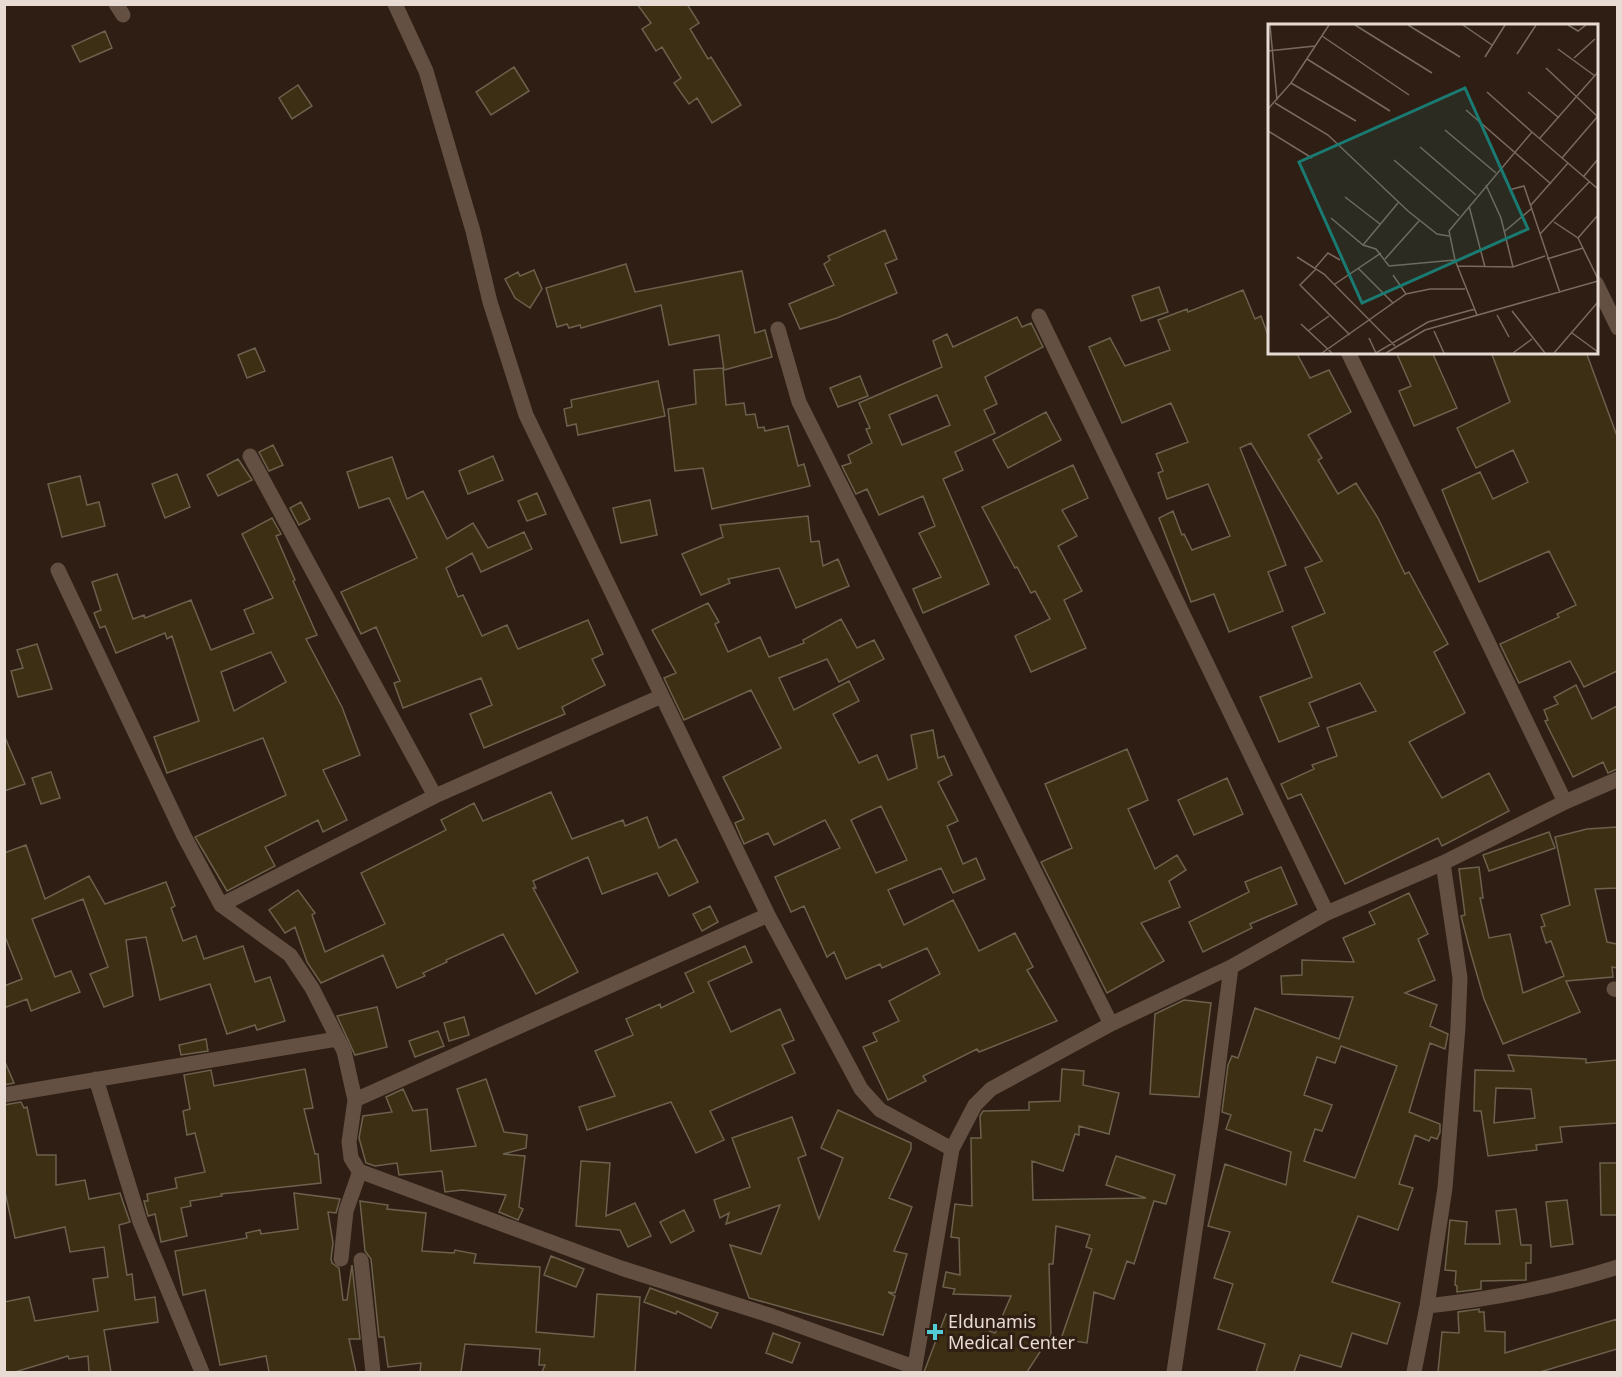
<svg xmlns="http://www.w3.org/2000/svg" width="1622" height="1377" viewBox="0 0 1622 1377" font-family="'Noto Sans',sans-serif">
<rect width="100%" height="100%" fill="#2f1e13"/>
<path fill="#3d2f14" stroke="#6b614d" stroke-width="1.5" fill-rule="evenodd" d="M637,4H687L699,23L690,29L708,59L711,57L741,105L712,123L697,98L689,104L674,83L681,78L662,47L656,51L642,29L651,23Z
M105,31L112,48L80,62L72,46Z
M514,67L529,91L491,115L476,92Z
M298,85L312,106L292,119L279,98Z
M885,230L897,259L885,264L897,293L837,318L800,329L789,304L834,285L824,264L830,260L828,256Z
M626,264L635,292L742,271L755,333L765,330L772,357L724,370L719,335L669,345L661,305L581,328L580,325L569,328L567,324L557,327L546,288Z
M534,270L542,289L530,308L515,298L505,279L518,272L520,276Z
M1159,287L1168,312L1141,321L1132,296Z
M1243,290L1255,319L1261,316L1269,338V352H1296L1310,378L1329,370L1351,412L1308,435L1322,458L1318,460L1338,494L1356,483L1378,518L1405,574L1409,572L1448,644L1434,652L1465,713L1409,742L1442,798L1489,773L1509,811L1442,846L1438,838L1345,884L1301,794L1288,799L1281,784L1314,769L1312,765L1337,756L1327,728L1376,711L1360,683L1309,703L1319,726L1279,742L1260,697L1312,677L1292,627L1325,613L1305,568L1322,561L1251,443L1240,448L1286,565L1268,572L1283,611L1229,632L1214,594L1191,602L1159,518L1173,511L1182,535L1184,534L1192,550L1230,536L1208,484L1167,499L1158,473L1163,471L1156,454L1188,442L1171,403L1122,423L1089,347L1110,338L1125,366L1170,350L1158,320L1187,309L1188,312Z
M1017,317L1022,327L1031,323L1043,347L985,377L997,404L984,410L995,433L955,452L963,470L943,479L989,584L923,613L913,589L941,577L919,533L935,526L923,496L879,515L867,489L856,494L842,466L851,463L848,455L872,443L866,429L870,428L859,403L942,367L933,341L947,334L953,347ZM937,395L950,425L902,445L889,415Z
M255,348L265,371L247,378L238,355Z
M1396,352H1432L1457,408L1414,426L1399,391L1411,386Z
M1491,352H1586L1617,436V671L1584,687L1570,661L1519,683L1500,644L1559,617L1557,614L1576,605L1549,551L1479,582L1442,490L1480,472L1493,499L1528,482L1513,450L1476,468L1457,428L1510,402Z
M723,368L726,405L744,403L746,415L755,414L758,428L764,427L765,431L788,426L798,466L804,464L810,486L712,509L703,468L675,471L668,409L696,404L694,370Z
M860,376L868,396L838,407L830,388Z
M658,381L665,416L578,435L576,424L567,426L564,409L572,407L571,400Z
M1046,412L1061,440L1008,468L993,440Z
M273,445L283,465L269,471L259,452Z
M493,456L503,480L468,494L459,471Z
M392,457L407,499L423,491L447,539L473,523L488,548L524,532L532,549L481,572L472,553L446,568L458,597L463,595L482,636L507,625L518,649L588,620L603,654L592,659L605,685L562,707L565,714L484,748L470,714L492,705L481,678L403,708L394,683L400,681L376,627L361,634L341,592L417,558L389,498L359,508L347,472Z
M238,459L252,480L218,496L207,475Z
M1073,465L1088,498L1062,510L1077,536L1058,546L1082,591L1064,600L1086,648L1031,672L1015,636L1050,619L1035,591L1031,593L1017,567L1015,568L982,507Z
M177,474L190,507L165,518L152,484Z
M80,476L87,505L99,502L105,526L62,537L48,484Z
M537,493L546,514L527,521L518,501Z
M650,500L657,535L621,543L613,508Z
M301,502L310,519L299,525L290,508Z
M808,516L811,542L819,541L823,566L838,559L849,586L796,608L779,568L728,579L730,583L701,595L682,554L723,537L720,525Z
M272,518L281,534L276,536L295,580L293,581L317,635L306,639L342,707L360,755L323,770L347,820L323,832L318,820L265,847L275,866L227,891L195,837L286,795L263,738L167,773L154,737L199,721L172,636L167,639L165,633L116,653L105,626L100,628L94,613L101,610L92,582L117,574L133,619L144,615L145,618L191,600L211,650L254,633L244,610L273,598L242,534ZM271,652L286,682L234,711L221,672Z
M708,603L719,622L715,624L728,652L760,637L769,657L804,643L803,640L841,619L857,648L874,640L884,659L839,682L827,659L779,678L794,710L849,681L859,701L833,714L859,763L877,755L888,780L917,768L911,735L933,730L938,758L944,756L952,775L938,782L958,821L947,826L963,864L976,858L985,879L953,893L941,868L888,890L904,925L953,900L979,951L1015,933L1033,967L1027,970L1057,1021L979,1052L977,1049L923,1076L926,1081L888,1100L863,1047L877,1041L873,1033L899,1021L889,1001L940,974L927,948L882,968L880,964L846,979L834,952L827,957L804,906L791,912L775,877L840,848L825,820L774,845L768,833L744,844L735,823L744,819L723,777L781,748L751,690L684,720L664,678L676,673L652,630ZM881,806L907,860L876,873L851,820Z
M37,644L52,689L18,697L11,671L23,668L17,650Z
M1576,685L1592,719L1617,706V769L1608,773L1603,762L1573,777L1545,721L1548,720L1544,710L1558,704L1554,697Z
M4,735L25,784L4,791Z
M1127,749L1148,800L1128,809L1155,869L1177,855L1186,870L1169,881L1180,907L1141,923L1164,961L1107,993L1041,862L1072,848L1045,784Z
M51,772L60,798L41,804L32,778Z
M1227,778L1243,814L1194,835L1178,800Z
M551,792L572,839L623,820L625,826L647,817L659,848L676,839L698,882L669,896L657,873L602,894L588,857L533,881L536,888H533L578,972L536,994L503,934L446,960L447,962L423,973L425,976L397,988L383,955L321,983L307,962L295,927L285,933L269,910L298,890L315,913L312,915L325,952L385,924L361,873L446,830L441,820L474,803L483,821Z
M1617,827V888L1595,889L1607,942L1617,944V968L1612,967L1613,977L1566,981L1580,1012L1503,1044L1484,999L1469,947L1461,916L1465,915L1459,869L1479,867L1483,898H1480L1489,938L1510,934L1523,993L1564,976L1551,941L1546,943L1541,927L1545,926L1541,915L1570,905L1555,837L1587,829Z
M1549,832L1555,848L1489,871L1483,855Z
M26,845L45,899L89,876L105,904L166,882L175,906L171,908L183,941L196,936L204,959L243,946L255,982L270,977L285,1021L257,1030L255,1025L227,1034L210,984L160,1000L146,937L126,940L133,996L104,1007L90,974L108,967L83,899L32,919L55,977L71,971L80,992L31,1011L27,999L4,1008V986L22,979L4,934V853Z
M1281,867L1297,904L1250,924L1252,928L1203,952L1189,922L1249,892L1245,882Z
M1409,893L1428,934L1418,939L1435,980L1405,993L1437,1005L1430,1026L1448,1034L1445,1049L1430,1043L1409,1112L1440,1124V1132L1437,1139L1431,1137L1429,1141L1415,1135L1399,1184L1413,1188L1398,1230L1358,1216L1332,1282L1400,1303L1387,1344L1352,1333L1341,1367L1300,1355L1294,1372H1256L1265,1344L1218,1329L1233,1284L1214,1278L1230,1232L1208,1226L1225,1164L1286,1185L1291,1152L1226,1129L1231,1115L1222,1112L1228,1065L1232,1056L1238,1058L1255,1008L1339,1039L1353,997L1282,994L1281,976L1302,975V960L1354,962L1343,938L1375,924L1369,912ZM1341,1046L1397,1066L1355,1178L1304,1161L1315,1129L1322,1131L1332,1105L1304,1095L1317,1057L1335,1063Z
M710,906L718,922L702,931L693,914Z
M745,946L752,962L708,982L731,1032L780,1009L794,1040L782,1045L795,1073L710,1111L724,1140L696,1153L671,1102L587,1130L579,1107L615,1096L595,1051L633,1035L626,1019L660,1004L661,1008L694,992L685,973Z
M1184,1000L1211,1003L1199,1097L1150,1094L1155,1014Z
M377,1007L387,1047L355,1055L337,1016Z
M464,1017L469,1035L449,1041L444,1023Z
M438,1031L444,1046L415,1057L409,1041Z
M206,1039L208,1051L181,1055L179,1045Z
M1508,1055L1586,1059V1063L1617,1060V1123L1560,1127L1562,1142L1536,1145L1537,1150L1488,1156L1481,1111H1474L1475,1070L1514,1071ZM1496,1088L1531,1089L1535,1118L1494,1123Z
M5,1062L14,1083L4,1085Z
M305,1069L313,1108L304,1109L315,1154H318L321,1183L221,1194L222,1196L190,1201L191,1206L181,1208L187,1236L161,1242L155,1214L148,1216L144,1201H148L147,1194L177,1188L175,1178L205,1172L195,1133L187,1135L183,1111L190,1109L184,1075L211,1070L214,1086Z
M1062,1069L1084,1071L1083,1085L1119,1093L1109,1134L1079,1126V1135L1075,1134L1063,1171L1032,1161L1033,1200L1146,1198L1106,1185L1116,1156L1175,1175L1166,1204L1154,1201L1134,1264L1127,1261L1114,1299L1094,1292L1087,1343L1061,1339L1092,1249L1086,1247L1090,1235L1056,1226L1053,1264H1049L1051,1335L1027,1372H924L946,1314L995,1333L1011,1296L953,1294L955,1289L943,1287L946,1272L960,1275L959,1238L951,1237L955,1204L972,1206L971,1138H981L980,1116L983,1111L1029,1110V1102L1060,1101Z
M486,1079L504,1132L527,1135L526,1148L503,1154L525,1156L519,1207L523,1209L518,1220L499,1212L506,1195L462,1190L445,1192L442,1171L399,1175L397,1163L375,1166L366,1163L359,1138L363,1116L392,1112L386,1097L403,1089L413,1111L427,1109L431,1151L476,1146L457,1089Z
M21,1102L24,1108L27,1107L37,1155H56V1185L85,1180L89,1199L120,1193L124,1205L130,1222L119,1225L127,1275L132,1274L135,1300L155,1297L158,1322L104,1330L111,1372H89L88,1356L69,1359L68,1356L15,1372H4V1302L29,1297L35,1321L98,1311L93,1279L108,1277L104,1247L70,1252L65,1227L15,1238L4,1187V1105Z
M838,1110L911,1143V1149L889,1198L912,1207L894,1251L907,1254L895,1293L888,1292L895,1296L883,1335L749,1298L730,1245L761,1254L780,1205L726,1224L729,1213L720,1218L714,1200L750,1187L732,1138L792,1117L806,1155L798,1158L819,1219L843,1158L821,1148Z
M581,1161L610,1163L606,1216L635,1203L651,1236L628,1247L620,1230L576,1226Z
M1600,1163H1617V1215H1601Z
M294,1193L340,1199L336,1213L328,1212L333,1243L331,1259L332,1263L339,1268L343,1300H347L352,1265L360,1339H349L356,1372H269L266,1356L220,1365L205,1290L183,1295L175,1251L247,1238L246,1233L260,1230L261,1234L298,1229Z
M1567,1200L1573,1244L1551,1247L1546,1202Z
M360,1201L388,1205L387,1209L426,1213L422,1251L454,1253L455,1250L476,1254L474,1263L540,1267L536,1332L594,1337L597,1294L640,1297L635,1372H542L545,1365H539L540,1349L465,1344L461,1372H420L421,1363L388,1367L384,1337H379L371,1259L365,1251Z
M1516,1209L1521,1245H1531V1263H1526V1280L1481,1281V1289L1457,1292V1286L1455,1285L1456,1271L1445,1270L1450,1220L1467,1222L1465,1244H1500L1496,1211Z
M684,1210L694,1231L671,1243L660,1222Z
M551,1256L584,1269L576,1287L544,1275Z
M650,1288L718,1313L711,1328L677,1311L676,1314L644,1302Z
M1479,1309V1312H1484L1485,1331L1505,1332V1353L1617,1319V1349L1540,1372H1438L1442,1332L1459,1333L1458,1312Z
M773,1333L800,1343L792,1363L766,1353Z"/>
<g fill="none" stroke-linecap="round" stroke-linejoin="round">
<path stroke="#645043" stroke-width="15" d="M116,4L123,15
M395,4L426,71L473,231L490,302L526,415L768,915L861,1089L880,1110L952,1149
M1596,283L1618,328
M1039,316L1327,913
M778,329L799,402L1111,1024
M1348,352L1565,802
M250,456L435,796
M58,570L184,836L221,905L290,955L312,988L344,1051L355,1100L349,1142L351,1158L359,1171L621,1268L772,1316L914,1367
M221,905L435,796L662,696
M1614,989L1618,990
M96,1079L140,1222L202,1372
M4,1095L337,1039
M355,1100L768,915
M341,1259L346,1211L360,1171
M361,1260L373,1372
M1427,1306C1492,1299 1555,1287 1618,1267
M914,1372L952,1149L975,1105L991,1089L1111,1024L1231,967L1327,913L1443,863L1565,802L1618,779
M1174,1372L1211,1123L1231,967
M1414,1372L1427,1306L1445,1188L1458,1027L1460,978L1443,863"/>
</g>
<path fill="#52cbd7" stroke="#2f1e13" stroke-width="2" d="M932 1323h6v6h6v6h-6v6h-6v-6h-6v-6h6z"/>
<g text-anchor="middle" stroke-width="6" stroke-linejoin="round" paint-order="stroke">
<g font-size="18" fill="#e7dbd3" stroke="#2f1e13" text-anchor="start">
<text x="948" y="1328">Eldunamis<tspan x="948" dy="21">Medical Center</tspan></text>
</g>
</g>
<g transform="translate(1268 24)">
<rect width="330" height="330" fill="#2f1e13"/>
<path fill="none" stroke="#796a60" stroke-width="1.5" d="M2,1L9,76M87,1L164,49M140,1L192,33M195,1L224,21M300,1L310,7L318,1M54,12L141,71M290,25L327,52M0,27L47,22M249,30L268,1M217,33L237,1M306,34L327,15M39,35L122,87M278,44L329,92M23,59L88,97M219,68L264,108M260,68L291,94M7,79L60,111L140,187L169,210L181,212M0,85L23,59L61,1M198,86L283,160M177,106L228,149M0,107L44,134M272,114L330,48M152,123L208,171M294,134L330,92M126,136L191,192M316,152L330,135M218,161L233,194L245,243M241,166L256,162L292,269M77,173L112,200M263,181L300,139M201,182L217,243M63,194L95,221L108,225L121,242L187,236M286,198L310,214L330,255M237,207L263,185M272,210L322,157M310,214L330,191M95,221L130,179M29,233L56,250L127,322M117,235L151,197M279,235L315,224M189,242L245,243L277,232M47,244L60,229L72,236M90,244L125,279M48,245L32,261L82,311M125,251L138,270M67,260L113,229M244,287L277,329M209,291L187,236L181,207L264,108L330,165M229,291L241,313M33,300L64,329M40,307L61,292M166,307L176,329M304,309L330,328M101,314L108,329L160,298L207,285M54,329L138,270L162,265H197M118,329L157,306L330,257M245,329L264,315M286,329L330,278"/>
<path fill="#1a7b73" fill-opacity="0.15" stroke="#1a7b73" stroke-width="3" d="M197,64L260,205L94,279L31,138Z"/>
<rect width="330" height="330" fill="none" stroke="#e7dbd3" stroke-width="3"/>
</g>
<rect width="1622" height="1377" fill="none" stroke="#e7dbd3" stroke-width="12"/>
</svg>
